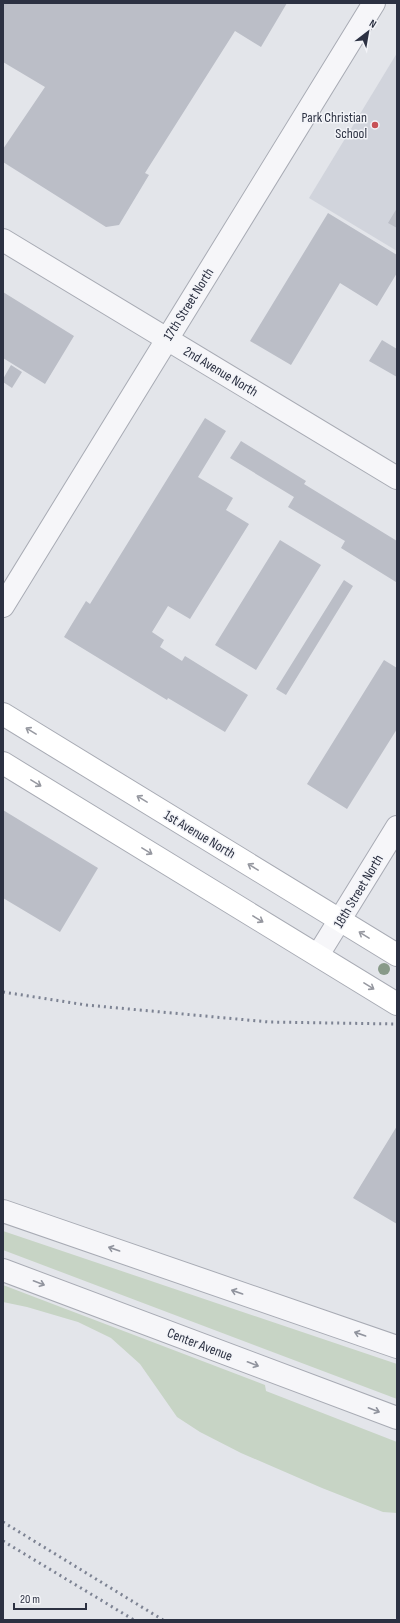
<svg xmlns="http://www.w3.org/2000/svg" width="400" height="1623" viewBox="0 0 400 1623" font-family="'Sofia Sans Condensed',sans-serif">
<rect width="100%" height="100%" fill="#e3e5ea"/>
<path fill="#d1d4dc" d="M397,53V251L309,198Z"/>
<path fill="#c7d4c5" d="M3,1231L397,1364V1399L3,1250Z
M3,1285L265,1385L266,1391L397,1442V1513L383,1512L322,1488L241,1453L200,1432L177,1417L140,1364L111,1338L78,1322L27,1307L3,1302Z"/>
<path fill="#bbbec7" d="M3,3H287L261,47L235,31L145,173L149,175L119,225L106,227L3,162V149L45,87L3,62Z
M397,208V228L388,223Z
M328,213L397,255V273L377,306L340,283L291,365L250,341Z
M3,292L74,336L45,384L3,358Z
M382,340L397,349V377L369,361Z
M11,365L22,372L12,388L3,382V379Z
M205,418L226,431L198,477L233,498L226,510L249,524L190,619L168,606L152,632L164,640L160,647L182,661L185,656L248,695L225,732L168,698L167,700L64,637L86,601L90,604Z
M241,441L306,481L304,484L397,541V580L396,582L341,548L345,541L288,507L294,497L230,458Z
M280,540L321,565L256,670L215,645Z
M344,580L353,586L286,695L276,689Z
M384,660L397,668V729L347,809L307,784Z
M3,810L98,868L60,932L3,898Z
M397,1126V1224L353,1198Z"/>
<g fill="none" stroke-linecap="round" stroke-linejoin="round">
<defs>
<path id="minor" d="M3,240L397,478
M3,606L374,3
M318,955L397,827"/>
<path id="tertiary" d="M3,1211L397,1347
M3,1270L397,1418"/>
<path id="secondary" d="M3,714L397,955
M3,763L397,1004"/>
</defs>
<use href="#minor" stroke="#a8abb4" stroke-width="24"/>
<use href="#tertiary" stroke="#a8abb4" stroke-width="24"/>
<use href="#secondary" stroke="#a8abb4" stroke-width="24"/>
<use href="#minor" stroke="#f6f6f9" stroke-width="22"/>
<use href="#tertiary" stroke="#f6f6f9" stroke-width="22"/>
<use href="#secondary" stroke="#fff" stroke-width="22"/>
<path stroke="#7d8393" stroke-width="3" stroke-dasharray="2 4" stroke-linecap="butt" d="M3,992L86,1005L269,1022L397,1024
M3,1522L163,1620
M3,1541L134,1620"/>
</g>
<circle fill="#889a89" cx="384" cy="969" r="6"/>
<defs><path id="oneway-shaft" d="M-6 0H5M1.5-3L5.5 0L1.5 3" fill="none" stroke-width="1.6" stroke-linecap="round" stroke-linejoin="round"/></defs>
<g stroke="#9698a0">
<use href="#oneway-shaft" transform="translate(31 731) rotate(-149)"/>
<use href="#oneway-shaft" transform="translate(36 783) rotate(31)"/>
<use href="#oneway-shaft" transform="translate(142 799) rotate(-149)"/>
<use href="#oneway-shaft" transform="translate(147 851) rotate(31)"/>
<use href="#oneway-shaft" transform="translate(253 867) rotate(-149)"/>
<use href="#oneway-shaft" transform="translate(258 919) rotate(31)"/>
<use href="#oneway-shaft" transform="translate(364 935) rotate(-148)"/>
<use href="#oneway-shaft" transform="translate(369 986) rotate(32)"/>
</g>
<g stroke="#91949e">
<use href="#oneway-shaft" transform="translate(114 1249) rotate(-161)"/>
<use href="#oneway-shaft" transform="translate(39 1283) rotate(21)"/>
<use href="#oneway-shaft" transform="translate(237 1292) rotate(-161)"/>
<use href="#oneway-shaft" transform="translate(360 1334) rotate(-161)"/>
<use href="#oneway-shaft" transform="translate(253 1364) rotate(21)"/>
<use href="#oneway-shaft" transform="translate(374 1410) rotate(21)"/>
</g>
<circle fill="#c75156" stroke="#f3f4f8" stroke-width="1.5" cx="375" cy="125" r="4"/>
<g text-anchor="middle" stroke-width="3" stroke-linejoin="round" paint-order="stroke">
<g font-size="14" fill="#2c3142" stroke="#f3f4f8" text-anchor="end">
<text x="367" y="122">Park Christian<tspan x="367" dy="16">School</tspan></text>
</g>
<g font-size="14" fill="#2c3142" stroke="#f3f4f8">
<text transform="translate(188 304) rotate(-58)" y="5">17th Street North</text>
<text transform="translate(221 371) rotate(31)" y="5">2nd Avenue North</text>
<text transform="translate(200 834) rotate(31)" y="5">1st Avenue North</text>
<text transform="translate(358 891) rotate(-59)" y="5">18th Street North</text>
<text transform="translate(200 1344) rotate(21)" y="5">Center Avenue</text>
</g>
</g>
<rect width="400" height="1623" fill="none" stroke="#2c3142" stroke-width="8"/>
<g transform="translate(368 32) rotate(31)" stroke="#f3f4f8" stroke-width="3" paint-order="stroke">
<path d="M0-3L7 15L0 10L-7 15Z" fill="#2c3142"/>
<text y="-6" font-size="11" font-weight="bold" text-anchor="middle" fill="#2c3142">N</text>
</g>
<path d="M14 1603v6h72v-6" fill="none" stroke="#2c3142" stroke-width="2"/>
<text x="20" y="1603" font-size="12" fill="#2c3142" stroke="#f3f4f8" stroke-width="3" paint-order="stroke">20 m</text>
</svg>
